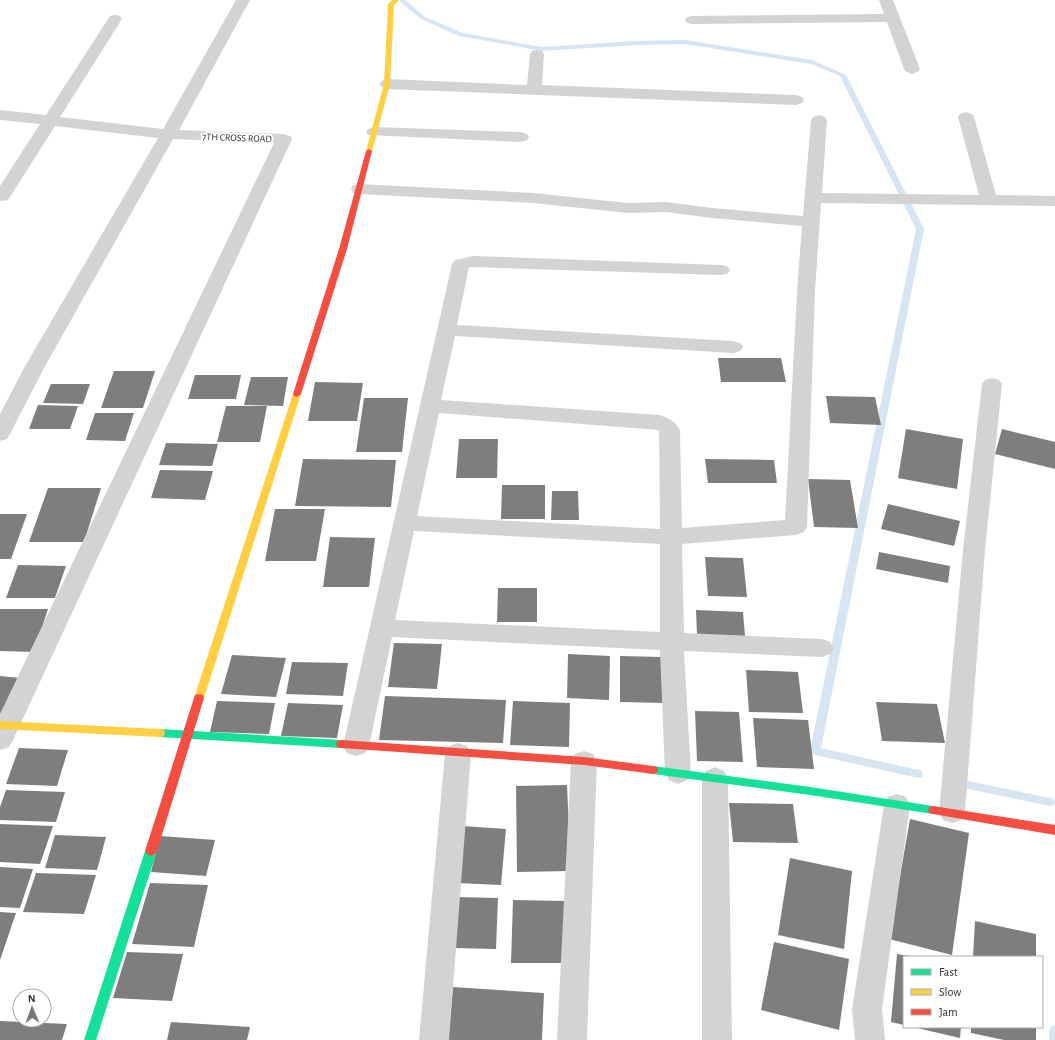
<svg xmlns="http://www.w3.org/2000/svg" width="1055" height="1040" viewBox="0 0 1055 1040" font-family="'Alegreya Sans',sans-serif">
<rect width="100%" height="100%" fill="#fff"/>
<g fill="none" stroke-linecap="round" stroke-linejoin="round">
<path fill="#d7e5f3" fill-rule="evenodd" d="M398,0H405L425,17L463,33L542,47L636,41L685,40L812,60L846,75L924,229L821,748L918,770L922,771L923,774L922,777L918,778L815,755L811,754L810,751L916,229L840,76L811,64L685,44L636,45L542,51L459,36L421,19Z
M968,781L1050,798L1054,799L1055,803L1054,805L1050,806L968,789L964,788L963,785L964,782Z
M1055,1025V1040H1049V1031L1051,1027Z"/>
</g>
<path fill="#7e7e7e" d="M718,358H781L786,382H721Z
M114,371H155L143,408H101Z
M195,375H241L236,399H188Z
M251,377H288L283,406L244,405Z
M315,382L363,383L357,421H308Z
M51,384H90L83,404L43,403Z
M826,396L875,397L881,425L830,423Z
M364,398H408L402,452H356Z
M38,405L78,406L70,429H29Z
M226,406H267L260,442H217Z
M95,413H134L125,441L86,440Z
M906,429L963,439L957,489L898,478Z
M1002,429L1055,442V469L995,454Z
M459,439H498L497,478H456Z
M166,443L218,444L212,466L159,465Z
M303,459L396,460L391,507L295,506Z
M705,459L774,460L777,483H708Z
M160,470L213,471L205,500L151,498Z
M808,479L850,480L858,528L814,527Z
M502,485H545V519H501Z
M48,488H101L84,542H29Z
M552,491H578L579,520H551Z
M888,504L960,521L954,546L881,529Z
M275,509H325L316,561H265Z
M0,514H27L11,559H0Z
M330,537L375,538L369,587H323Z
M879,552L950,566L948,583L876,569Z
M705,557L743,558L747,597L708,596Z
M18,565L66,566L55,598H6Z
M498,588H537V622H497Z
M0,609H48L34,652L0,651Z
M696,610L743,612L745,636L697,635Z
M394,643L442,644L437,689L388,687Z
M568,654L610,656L609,700L567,698Z
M232,655L286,658L276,697L221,694Z
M620,656L663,657L664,703L620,702Z
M292,662L348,663L343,696L286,694Z
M746,670L798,672L803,713L749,712Z
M0,676L20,678L4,714L0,713Z
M385,696L506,700L503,743L379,740Z
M217,701L275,703L269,734L210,732Z
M513,701L570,703L569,747L510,745Z
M876,702L937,704L945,743L882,741Z
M288,703L343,705L337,738L281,736Z
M695,711L739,712L743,762L697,761Z
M753,718L808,720L814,769L757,767Z
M19,748L68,750L57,786L6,784Z
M567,785L571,871L517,872L516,786Z
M6,790L65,792L56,822L0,820V807Z
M729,803L793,804L798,843L733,842Z
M910,819L969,833L952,955L889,939Z
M0,824L53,826L40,864L0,862Z
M462,826L506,829L501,885L456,883Z
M55,835L106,837L97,870L45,868Z
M160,836L215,840L206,876L151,872Z
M790,858L852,871L844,949L778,935Z
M0,867L33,869L20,908L0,907Z
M36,873L96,875L84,914L23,912Z
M150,883L208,885L194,947L132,944Z
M456,897L498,898L496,949L453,948Z
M513,900L567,901V963H511Z
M0,912L16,913L0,960Z
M975,921L1036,934V957H973Z
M774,942L849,959L839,1030L761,1010Z
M127,952L183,954L172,1001L113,998Z
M897,954L909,956L904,957V1025L891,1022Z
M453,987L544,993L542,1040H448Z
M0,1021L67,1024L62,1040H0Z
M171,1022L250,1027L247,1040H167Z
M917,1027H961L960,1038L917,1028Z
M971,1027H1036V1040H1004L971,1033Z"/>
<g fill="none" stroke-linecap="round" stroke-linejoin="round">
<path fill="#d3d3d3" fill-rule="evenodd" d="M236,0H250L179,130L284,134L290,136L292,139L13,740L9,747L0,750V714L274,143L173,139L44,368L10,434L7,439L0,441V414L24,368L158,138L55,126L8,200L0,201V186L40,124L0,120V110L46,115L108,19L110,16L115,15L120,16L122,19L60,117L163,129Z
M879,0H893L920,69L917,72L912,74L907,72L904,69L887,22L692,24L687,23L685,20L687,17L692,16L884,14Z
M537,50L542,51L544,54L542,85L796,95L802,97L804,100L802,103L796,105L387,89L382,87L379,84L382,81L387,79L527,85L530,54L532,51Z
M966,112L972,114L974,117L996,195L1055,196V206L821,203L815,291L807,527L804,532L796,535L682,544L684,633L822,639L830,642L834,648L830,654L822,657L684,651L691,773L687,780L678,784L669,780L665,773L660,650L392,637L369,746L365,753L356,756L347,753L343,746L452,264L455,260L473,256L721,265L727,266L730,270L727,274L721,275L469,267L457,325L733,341L740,343L743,347L740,351L733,353L455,336L441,400L659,415C669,418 675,421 680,430L682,528L785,520L797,291L802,226L712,218L666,212L628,213L533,203L359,194L353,193L351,189L353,185L359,184L533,193L628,203L666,202L712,208L803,216L811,120L813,117L819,115L825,117L827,120L822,193L979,195L958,117L960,114ZM439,413L659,430L660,529L417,516ZM414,531L660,544V632L395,620Z
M374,127L521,132L527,134L529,137L527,140L521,142L368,135L366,132L368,129Z
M992,378L999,380L1002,384L985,550L965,812L961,820L952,823L943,820L939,812L963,550L982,384L985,380Z
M458,743L467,746L471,753L449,1040H419L445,753L449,746Z
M584,751L593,754L597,761L587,1040H557L571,761L575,754Z
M715,767L724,771L728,778L732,1040H702V778L706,771Z
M897,794L906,797L910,805L882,1009L885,1040H855L852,1009L884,805L888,797Z"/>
<path fill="#16e098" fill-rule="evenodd" d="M160,729L341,740L345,741L346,744L345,747L341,748L160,737L156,736L155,733L156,730Z
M653,766L810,787L933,806L937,807L938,810L937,813L933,814L810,795L653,774L649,773L648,770L649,767Z
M151,846L155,848L157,851L96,1040H84L145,851L147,848Z"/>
<path fill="#ffcf43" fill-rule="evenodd" d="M392,0H399L394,5L390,84L372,151L369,153L366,151L384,84L388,4Z
M297,391L301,394L204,698L203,701L199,702L195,701L194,698L293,394Z
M0,721L160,729L164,730L165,733L164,736L160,737L0,729Z"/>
<path fill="#f24e42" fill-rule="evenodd" d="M369,149L372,151L347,249L301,394L297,397L294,396L293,394L339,249L366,151Z
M199,694L203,695L204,698L157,851L155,854L151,856L147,854L145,851L194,698L195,695Z
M341,740L584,757L653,766L657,767L658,770L657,773L653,774L584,765L341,748L337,747L336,744L337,741Z
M933,806L1055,825V835L933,814L929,813L928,810L929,807Z"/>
</g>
<g text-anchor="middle" stroke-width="4" stroke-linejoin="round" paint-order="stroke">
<g font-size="10" fill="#2e2e2e" stroke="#fff">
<text transform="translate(237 137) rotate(2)" y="4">7TH CROSS ROAD</text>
</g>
</g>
<rect x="903" y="956" width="140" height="72" fill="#ffffff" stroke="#ababab"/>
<rect x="911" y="969" width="20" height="6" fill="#16e098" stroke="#ababab"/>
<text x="939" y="976" font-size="12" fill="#2e2e2e">Fast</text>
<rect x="911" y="989" width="20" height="6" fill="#ffcf43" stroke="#ababab"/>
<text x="939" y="996" font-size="12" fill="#2e2e2e">Slow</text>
<rect x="911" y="1009" width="20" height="6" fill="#f24e42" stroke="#ababab"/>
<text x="939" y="1016" font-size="12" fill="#2e2e2e">Jam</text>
<g transform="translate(32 1008) rotate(358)"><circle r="19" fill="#ffffff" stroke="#ababab"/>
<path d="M0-3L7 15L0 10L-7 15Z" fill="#777777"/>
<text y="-6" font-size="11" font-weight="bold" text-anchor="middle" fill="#2e2e2e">N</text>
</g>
</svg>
